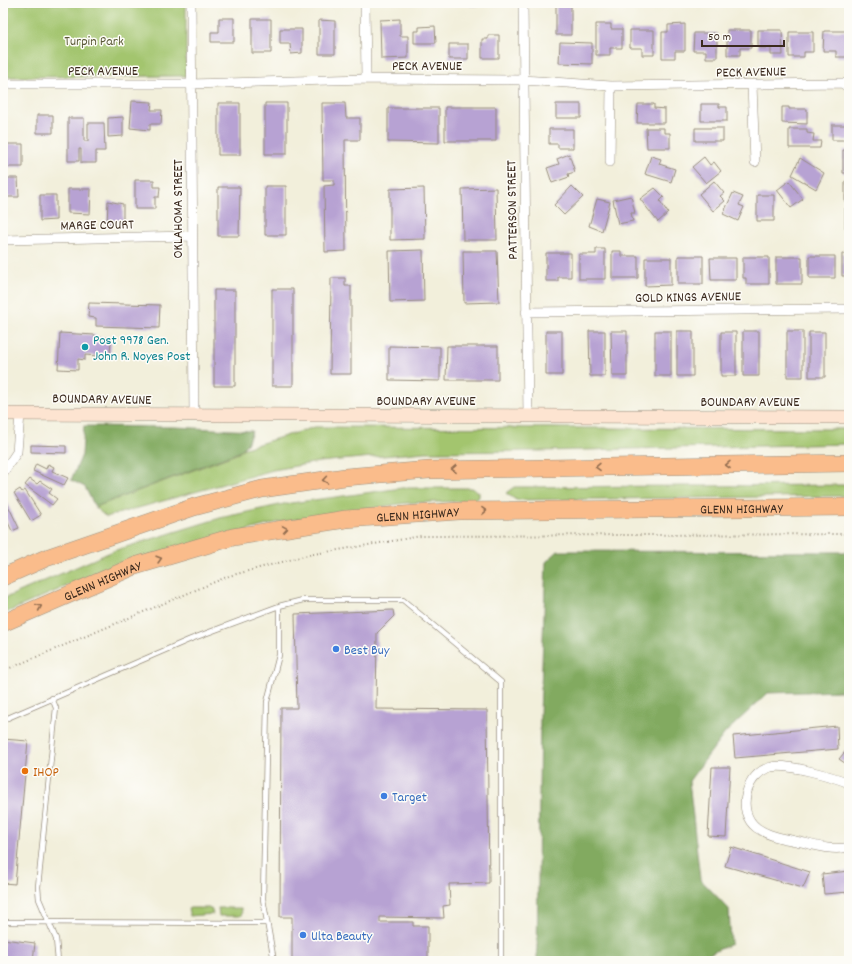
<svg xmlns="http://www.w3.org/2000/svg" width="852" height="964" viewBox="0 0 852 964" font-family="Dekko,sans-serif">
<rect width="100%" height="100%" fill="#fdfcf7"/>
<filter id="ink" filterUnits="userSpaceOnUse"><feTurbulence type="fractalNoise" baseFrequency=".025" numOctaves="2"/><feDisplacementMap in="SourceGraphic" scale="8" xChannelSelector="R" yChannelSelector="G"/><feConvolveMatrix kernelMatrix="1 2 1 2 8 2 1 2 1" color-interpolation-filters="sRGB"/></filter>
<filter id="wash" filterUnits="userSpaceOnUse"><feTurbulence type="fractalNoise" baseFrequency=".012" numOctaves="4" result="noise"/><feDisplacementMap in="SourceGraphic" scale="16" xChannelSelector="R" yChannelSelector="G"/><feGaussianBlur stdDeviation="0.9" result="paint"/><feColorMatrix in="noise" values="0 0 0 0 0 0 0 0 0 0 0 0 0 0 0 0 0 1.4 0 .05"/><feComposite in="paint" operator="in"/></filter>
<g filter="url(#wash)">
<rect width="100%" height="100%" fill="#f2efdb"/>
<path fill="#a3c56e" stroke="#6f7846" d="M3,3H186V76L3,77Z
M315,427L849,429V444L540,451L425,452L319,462L273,470L106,517L95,507L239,453L242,449Z
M849,485V496L516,500L506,493L514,487Z
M402,488H471L479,492V497L471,501L406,503L279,522L115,565L3,614V599L113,551L220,518L284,504Z
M190,908H211L213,914L190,916L188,909Z
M218,908H241L242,914L240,916H219Z"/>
<path fill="#82aa61" stroke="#5e6a40" d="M84,426L175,427L252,431L247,444L239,452L95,507L85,487L71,480L82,455Z
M558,551L849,552V694L845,691L768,693L725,733L689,781L700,879L729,909L731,944L694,961H537L540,714L546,562Z"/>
<g id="blocks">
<path fill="#b7a2d3" d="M470,3H486V6H470Z
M556,4H571V35H556Z
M219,18H234V42H211V32H219Z
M252,19H271V53H252Z
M400,19V36H408V58L381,59L380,20Z
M319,20L335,21V54H319Z
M596,24H611V29H622V48H610V55H596Z
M685,24V51H675V58H662V32H668V25Z
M435,26L436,43H414V31H419V27Z
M280,29H302V53L291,54L290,44H280Z
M630,30H654V55H642V48H630Z
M727,30H751V48H740V55H727Z
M758,30H782L783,55H771V48H758Z
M824,31H848V57H836V51H823Z
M789,32H813V52H804V57H789Z
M694,33H717V58H706V51H693Z
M488,35H499V58H482V39H488Z
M560,42L592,43V64L559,63Z
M449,44H468V59H449Z
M132,101L152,102L151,110H162L161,124H150V130L130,128Z
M218,103H240V155H218Z
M265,103H287V154H265Z
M322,103H345L346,118H360V140H345L346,251L325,252L324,186L334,185V180H323Z
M556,104H581V118H556Z
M638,104H654V108L665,109V123H637Z
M701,104H719V107H727V121H701Z
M445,107H496V141H445Z
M782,107H789V109H807V124L782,123Z
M388,108H439V143L388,142Z
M37,115H53V133H37Z
M123,117V136L108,137V118Z
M68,118H84V141H88V123H104L105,151H96V163H81V149H79V161H68Z
M832,125H849V140H832Z
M646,128H664V133H670V148H647Z
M695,128H723V141H695Z
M549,129H573V148H558V144H549Z
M789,129H807V133L814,134L813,141H821L820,148H789Z
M3,144H23V167H3Z
M843,150H849V173H843Z
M569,154L575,172L568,174L569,177L552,183L547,168L559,164L557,159Z
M651,156L661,159L659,164L675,169L671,182L645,174Z
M704,157L710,165L714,162L721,171L706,183L692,167Z
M800,158L824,173L816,189L792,175Z
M3,178H18L19,197H3Z
M135,180H154V187H160L159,197H155V209H135Z
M714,181L724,193L720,196L725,201L713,211L699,194Z
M789,181L803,199L791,208L777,190Z
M845,181H849V202H845Z
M265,186H286V235H265Z
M572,186L583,197L564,215L554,205Z
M218,187H240L239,236H218Z
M424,188L425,239L390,240V189Z
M496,188L497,240H463L462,189Z
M655,188L664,197L660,201L668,213L658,222L640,199Z
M68,189H91L90,214L68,213Z
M733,193L743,197L739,205L744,207L738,221L723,214Z
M40,195H56V220L40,221Z
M757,195H774V221H757Z
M631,196L635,213H631L633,221L618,224L613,200Z
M597,199L610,202L602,231L589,226Z
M108,201L123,204V224H107Z
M845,208H849V229H845Z
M596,249H605V279H579V254H596Z
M423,250L424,301L390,302L389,251Z
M463,251H497L499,302L464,303Z
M612,251H621V256H638V278H612Z
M546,253H571V277H558V281H546Z
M842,254H849V276H842Z
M678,256H703V284H678Z
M809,256H835V278H809Z
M743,257H769V284H746V278H743Z
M776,257H802V284H776Z
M645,258H671V285L645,286Z
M710,258H736V280H711Z
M331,278H345V286H351V374H330Z
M272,289H293V386H272Z
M214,290H235V386H214Z
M89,303L160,305L159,328L96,326V318L88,317Z
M546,331H562V375H546Z
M589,331H605V376H590Z
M611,331H627V376H612Z
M655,331H671V376H655Z
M677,331H693V376H677Z
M743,331H759V376H743Z
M787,331H803V377H787Z
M721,332H736V376H721Z
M809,332H825V377H809Z
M60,333L95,335V337L111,338L110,357L85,355V360L78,359V370L58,369Z
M389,346L440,347V381L389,380Z
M447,346H498V380H446Z
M31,445L66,446V453L31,452Z
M36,464L46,469L48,464L54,467L52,471L68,478L64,485L33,471Z
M30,479L37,484L40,481L52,489L49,493L57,499L52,505L25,485Z
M20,489L22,492L25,490L41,515L31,521L14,493Z
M3,495L19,528L12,531L3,512Z
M393,610L394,616L377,633L376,709L487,710L489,883L449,884L450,905L443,906L444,918L380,917V922H413V926H428V961H292V917H280L281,708H297L295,614Z
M837,726L838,749L735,758L733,736Z
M3,739L28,741L15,884L3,883Z
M849,747V766L839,759Z
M712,767H730L726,837L708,836Z
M731,847L810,872L803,888L725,866Z
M849,871V892L824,894L822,874Z
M3,939L35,943L33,961H3Z"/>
</g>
</g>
<g filter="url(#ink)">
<use href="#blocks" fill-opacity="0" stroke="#968c7c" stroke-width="1"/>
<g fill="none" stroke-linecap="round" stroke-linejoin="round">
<defs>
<path id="lane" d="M52,698L56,708L38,887L39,899L56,939L58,961
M3,720L191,639L279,606L303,600H403L501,682V961
M3,922L267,923
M274,961L263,899L267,702L279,655V606"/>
<path id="street" d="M191,3L194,415
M365,3L366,79
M523,3L528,416
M3,84H191L366,79L523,80L611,86L842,83L849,88
M752,85L755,162
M610,162L611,86
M3,240L191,236
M526,312L849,309
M3,473L17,452L20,414
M849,783C834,777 786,763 771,767C746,773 735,812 757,828C770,837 786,839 801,842C817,846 833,851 849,847"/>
<path id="secondary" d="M3,414L849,417"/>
<g id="highway">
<path d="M3,577L46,558L194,507L262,489L345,477L429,470L849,463"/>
<path id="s1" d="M3,623L135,566L233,537L346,519L459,511L849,507"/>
</g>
</defs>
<use href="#lane" stroke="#968c7c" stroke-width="6"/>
<use href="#street" stroke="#968c7c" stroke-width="10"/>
<use href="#secondary" stroke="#968c7c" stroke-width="14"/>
<use href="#highway" stroke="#968c7c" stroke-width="18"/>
<path stroke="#968c7c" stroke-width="2" stroke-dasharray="1 3" stroke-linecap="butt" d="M3,671L229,576L308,555L410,538L421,536L849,534"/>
<use href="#lane" stroke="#fff" stroke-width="4.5"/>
<use href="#street" stroke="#fff" stroke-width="9"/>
<use href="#secondary" stroke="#fde4d1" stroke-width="13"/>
<use href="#highway" stroke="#fabc8b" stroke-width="17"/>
</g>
<defs><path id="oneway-chevron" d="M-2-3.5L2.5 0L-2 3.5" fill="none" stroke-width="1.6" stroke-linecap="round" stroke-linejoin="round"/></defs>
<g stroke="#916c4f">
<use href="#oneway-chevron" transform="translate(728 465) rotate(179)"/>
<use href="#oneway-chevron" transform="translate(598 467) rotate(179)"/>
<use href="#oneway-chevron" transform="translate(454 469) rotate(179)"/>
<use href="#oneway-chevron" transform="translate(325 480) rotate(171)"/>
<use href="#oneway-chevron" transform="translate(484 511) rotate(-1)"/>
<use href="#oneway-chevron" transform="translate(285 529) rotate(-9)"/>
<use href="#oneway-chevron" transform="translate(159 559) rotate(-16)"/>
<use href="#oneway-chevron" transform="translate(39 607) rotate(-23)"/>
</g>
</g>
<circle fill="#0f9aa8" stroke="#fdfcf7" stroke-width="1.5" cx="85" cy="347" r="4"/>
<g fill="#3f7fe0" stroke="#fdfcf7" stroke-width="1.5">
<circle cx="336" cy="649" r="4"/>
<circle cx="384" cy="796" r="4"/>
<circle cx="303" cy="935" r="4"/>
</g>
<circle fill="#e8710a" stroke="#fdfcf7" stroke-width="1.5" cx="25" cy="771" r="4"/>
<g text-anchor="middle" stroke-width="3" stroke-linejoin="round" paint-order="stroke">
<g font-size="14" fill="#5a5836" stroke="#fdfcf7">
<text x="94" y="45">Turpin Park</text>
</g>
<g font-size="14" fill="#3b2a1e" stroke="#fdfcf7">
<text x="427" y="70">PECK AVENUE</text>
<text x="103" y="75">PECK AVENUE</text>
<text transform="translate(751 71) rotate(-1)" y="5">PECK AVENUE</text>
<text transform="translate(177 209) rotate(-90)" y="5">OKLAHOMA STREET</text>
<text transform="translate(511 210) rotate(-91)" y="5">PATTERSON STREET</text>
<text transform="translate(97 224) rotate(-1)" y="5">MARGE COURT</text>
<text transform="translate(688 296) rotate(-1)" y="5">GOLD KINGS AVENUE</text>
<text transform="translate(102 398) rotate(1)" y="5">BOUNDARY AVEUNE</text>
<text x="426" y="405">BOUNDARY AVEUNE</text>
<text x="750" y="406">BOUNDARY AVEUNE</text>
<text dy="5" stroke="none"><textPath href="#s1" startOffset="756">GLENN HIGHWAY</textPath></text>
<text dy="5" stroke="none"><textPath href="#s1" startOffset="432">GLENN HIGHWAY</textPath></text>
<text dy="5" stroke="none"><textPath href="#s1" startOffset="108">GLENN HIGHWAY</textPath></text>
</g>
<g font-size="14" fill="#0d838f" stroke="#fdfcf7" text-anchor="start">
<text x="93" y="344">Post 9978 Gen.<tspan x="93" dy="16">John R. Noyes Post</tspan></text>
</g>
<g font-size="14" fill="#366cbe" stroke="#fdfcf7" text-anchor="start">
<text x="344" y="654">Best Buy</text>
<text x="392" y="801">Target</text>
<text x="311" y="940">Ulta Beauty</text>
</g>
<g font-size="14" fill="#c56008" stroke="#fdfcf7" text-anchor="start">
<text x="33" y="776">IHOP</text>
</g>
</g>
<rect width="852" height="964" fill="none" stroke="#fdfcf7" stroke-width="16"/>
<path d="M702 40v6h82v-6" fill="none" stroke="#3b2a1e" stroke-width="2"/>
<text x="708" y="40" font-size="12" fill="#3b2a1e" stroke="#fdfcf7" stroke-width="3" paint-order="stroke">50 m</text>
</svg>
